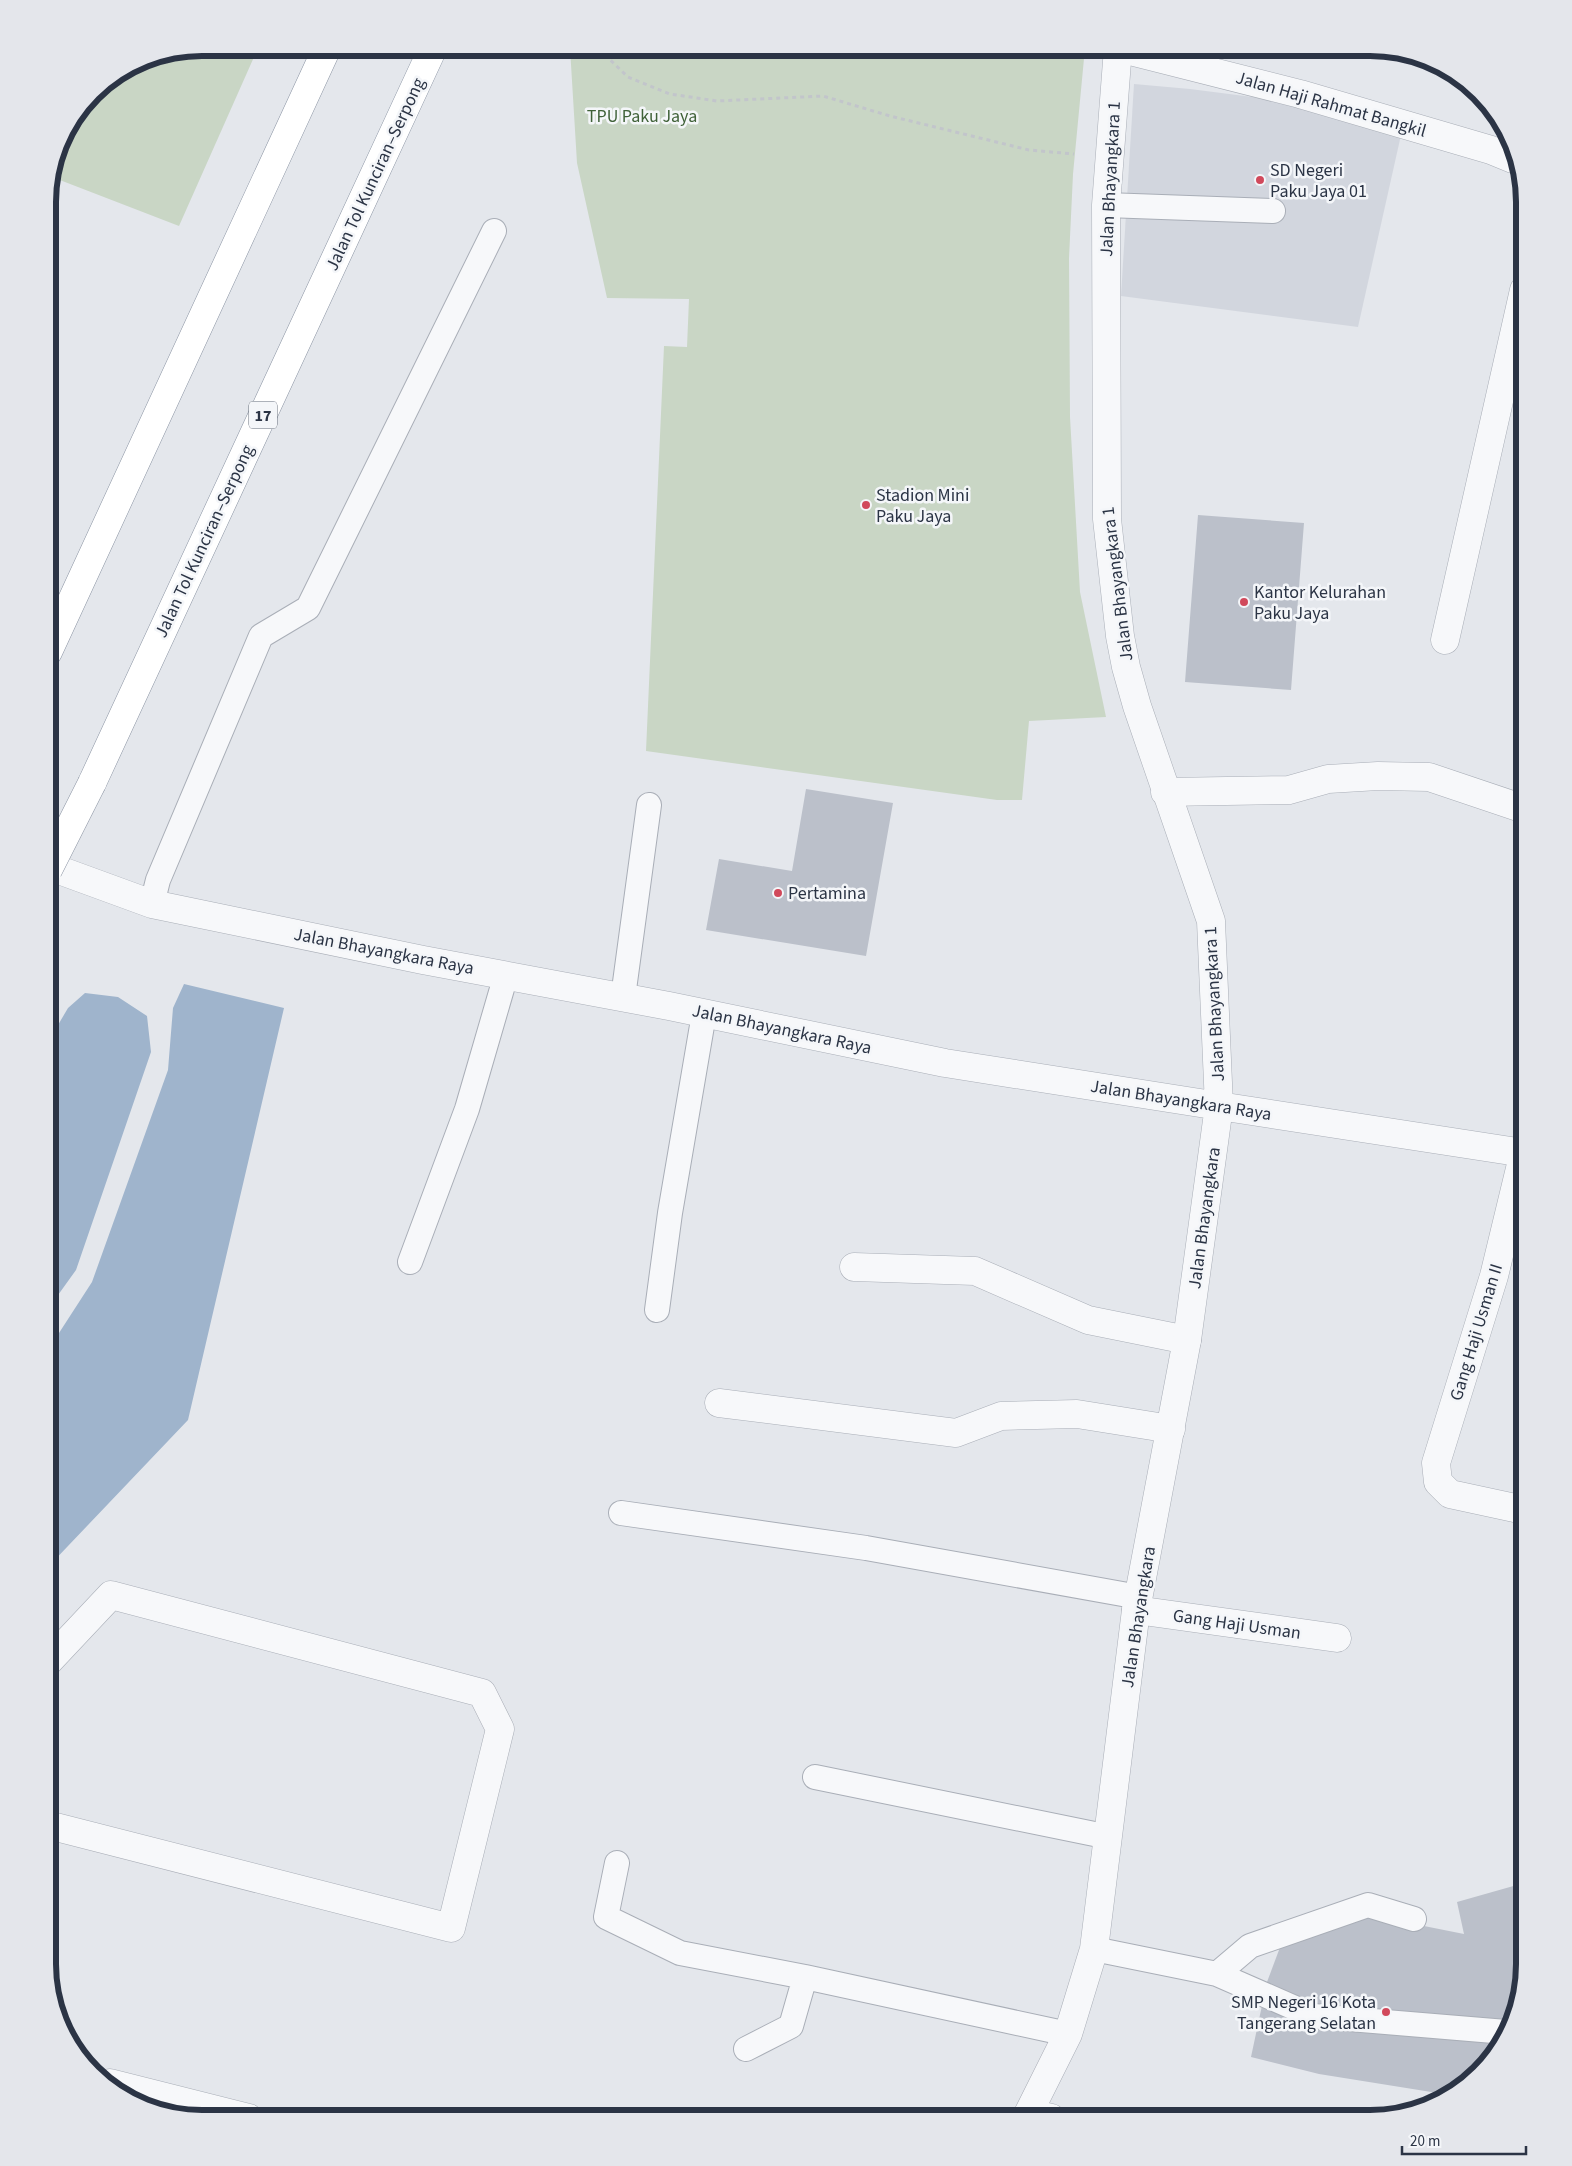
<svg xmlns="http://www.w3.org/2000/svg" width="1572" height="2166" viewBox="0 0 1572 2166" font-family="'Source Sans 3',sans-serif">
<rect width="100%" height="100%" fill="#e4e7ec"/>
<path fill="#d2d6de" d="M1134,84L1190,89L1308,104L1401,135L1358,327L1121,296Z"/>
<path fill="#c9d6c5" d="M202,48H258L179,226L52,177L63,134L100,86L143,59Z
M570,48H1085L1073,174L1069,258L1070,417L1080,592L1106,717L1029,721L1022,800H997L646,751L664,346L687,347L689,299L607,298L577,163Z"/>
<path fill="#9fb4cc" d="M184,984L284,1008L188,1420L48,1567V1350L92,1282L168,1070L173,1008Z
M85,993L118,997L147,1016L151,1052L76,1270L48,1309V1042L68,1008Z"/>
<path fill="#bbc0ca" d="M1198,515L1304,523L1291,690L1185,682Z
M806,789L893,803L866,956L706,930L719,859L792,871Z
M1524,1883V1964L1504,2041L1450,2095L1319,2074L1251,2057L1267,1982L1288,1926L1364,1914L1464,1934L1457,1902Z"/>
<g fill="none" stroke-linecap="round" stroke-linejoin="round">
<defs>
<path id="service" d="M1106,205L1273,211
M152,904L158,880L261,636L308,608L494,231
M623,997L649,805
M410,1262L467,1109L506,975
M657,1310L670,1213L704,1014
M621,1513L866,1548L1139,1597
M815,1777L1109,1837
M617,1863L606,1917L680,1953L805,1977L1068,2034
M1094,1949L1217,1974L1313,2016L1506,2032
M1217,1974L1250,1946L1368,1905L1414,1919
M746,2049L791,2026L805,1977"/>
<path id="minor" d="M1118,48L1300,94L1491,150L1513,159
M1445,640L1524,290
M1165,792L1289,790L1328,779L1378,776L1429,777L1524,809
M1219,1106L1524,1153
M1524,1152L1494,1276L1436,1463L1438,1482L1450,1494L1524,1510
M854,1267L975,1271L1088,1320L1187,1340
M719,1403L956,1433L1001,1416L1077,1414L1171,1429
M1136,1610L1337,1638
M48,1825L451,1928L500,1729L482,1693L111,1595L48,1662
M110,2083L249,2118
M1029,2113L1051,2118"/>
<path id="tertiary" d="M48,866L152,904L423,960L669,1006L945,1063L1219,1106
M1026,2118L1068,2034L1094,1949L1136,1610L1187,1340L1219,1106L1211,921L1137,706L1126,667L1120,636L1107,519L1106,205L1118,48"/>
<path id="motorway" d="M48,652L327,48
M92,783L433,48"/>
</defs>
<use href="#service" stroke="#a9aeb7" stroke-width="26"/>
<use href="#minor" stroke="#a9aeb7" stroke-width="29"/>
<use href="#tertiary" stroke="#a9aeb7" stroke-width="29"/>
<use href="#motorway" stroke="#8b94a3" stroke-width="29"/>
<path stroke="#c2c5cb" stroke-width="3" stroke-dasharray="4 4" stroke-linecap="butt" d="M550,48L603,53L628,77L670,94L717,101L823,96L890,116L1029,150L1074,154"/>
<use href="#service" stroke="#f7f8fa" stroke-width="24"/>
<use href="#minor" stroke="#f7f8fa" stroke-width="28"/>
<use href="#tertiary" stroke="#f7f8fa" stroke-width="28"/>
<use href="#motorway" stroke="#fff" stroke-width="28"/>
<defs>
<path id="motorway-bridge" d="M48,870L92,783"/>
</defs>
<use href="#motorway-bridge" stroke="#8b94a3" stroke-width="29" stroke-linecap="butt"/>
<use href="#motorway-bridge" stroke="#fff" stroke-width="28"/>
</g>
<g fill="#d1495b" stroke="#f4f6f9" stroke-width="2">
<circle cx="1260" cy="180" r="5"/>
<circle cx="866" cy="505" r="5"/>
<circle cx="1244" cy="602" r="5"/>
<circle cx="778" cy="893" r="5"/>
<circle cx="1386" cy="2012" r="5"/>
</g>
<g text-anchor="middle" stroke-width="5" stroke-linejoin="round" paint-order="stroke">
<rect fill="#f4f6f9" stroke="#676e7b" stroke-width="1" x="249" y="401.5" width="28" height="27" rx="4"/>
<g font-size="16" font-weight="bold" fill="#2b3445">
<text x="263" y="421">17</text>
</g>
<g font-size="18" fill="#2b3445" stroke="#f4f6f9">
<text transform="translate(1331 104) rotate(16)" y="6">Jalan Haji Rahmat Bangkil</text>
<text transform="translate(375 174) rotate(-65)" y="6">Jalan Tol Kunciran–Serpong</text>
<text transform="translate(1110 179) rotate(-87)" y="6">Jalan Bhayangkara 1</text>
<text transform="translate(204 541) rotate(-65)" y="6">Jalan Tol Kunciran–Serpong</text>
<text transform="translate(1117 584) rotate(-97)" y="6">Jalan Bhayangkara 1</text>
<text transform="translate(384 951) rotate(11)" y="6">Jalan Bhayangkara Raya</text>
<text transform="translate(1214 1004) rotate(-93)" y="6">Jalan Bhayangkara 1</text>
<text transform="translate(782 1029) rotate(12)" y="6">Jalan Bhayangkara Raya</text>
<text transform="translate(1181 1100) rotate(9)" y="6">Jalan Bhayangkara Raya</text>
<text transform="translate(1204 1218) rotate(-82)" y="6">Jalan Bhayangkara</text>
<text transform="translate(1476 1332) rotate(-73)" y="6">Gang Haji Usman II</text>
<text transform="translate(1138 1617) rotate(-81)" y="6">Jalan Bhayangkara</text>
<text transform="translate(1237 1624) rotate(8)" y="6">Gang Haji Usman</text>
</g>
<g font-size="18" fill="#3f6138" stroke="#f4f6f9">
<text x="642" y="122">TPU Paku Jaya</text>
</g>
<g font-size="18" fill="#2b3445" stroke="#f4f6f9" text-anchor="start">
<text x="1270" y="176">SD Negeri<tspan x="1270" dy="21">Paku Jaya 01</tspan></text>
<text x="876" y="501">Stadion Mini<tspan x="876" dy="21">Paku Jaya</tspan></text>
<text x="1254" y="598">Kantor Kelurahan<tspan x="1254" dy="21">Paku Jaya</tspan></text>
<text x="788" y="899">Pertamina</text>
<text x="1376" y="2008" text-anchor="end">SMP Negeri 16 Kota<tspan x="1376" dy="21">Tangerang Selatan</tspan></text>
</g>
</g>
<path d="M0 0H1572V2166H0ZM202 56H1370A146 146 0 0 1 1516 202V1964A146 146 0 0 1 1370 2110H202A146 146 0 0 1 56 1964V202A146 146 0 0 1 202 56Z" fill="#e4e6eb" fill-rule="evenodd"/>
<path fill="none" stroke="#2b3445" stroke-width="6" d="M202 56H1370A146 146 0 0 1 1516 202V1964A146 146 0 0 1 1370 2110H202A146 146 0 0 1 56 1964V202A146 146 0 0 1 202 56Z"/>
<path d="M1402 2146v8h124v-8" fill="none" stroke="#2b3445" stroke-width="2.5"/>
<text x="1410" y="2146" font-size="15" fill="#2b3445" stroke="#f4f6f9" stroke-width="4" paint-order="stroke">20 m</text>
</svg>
